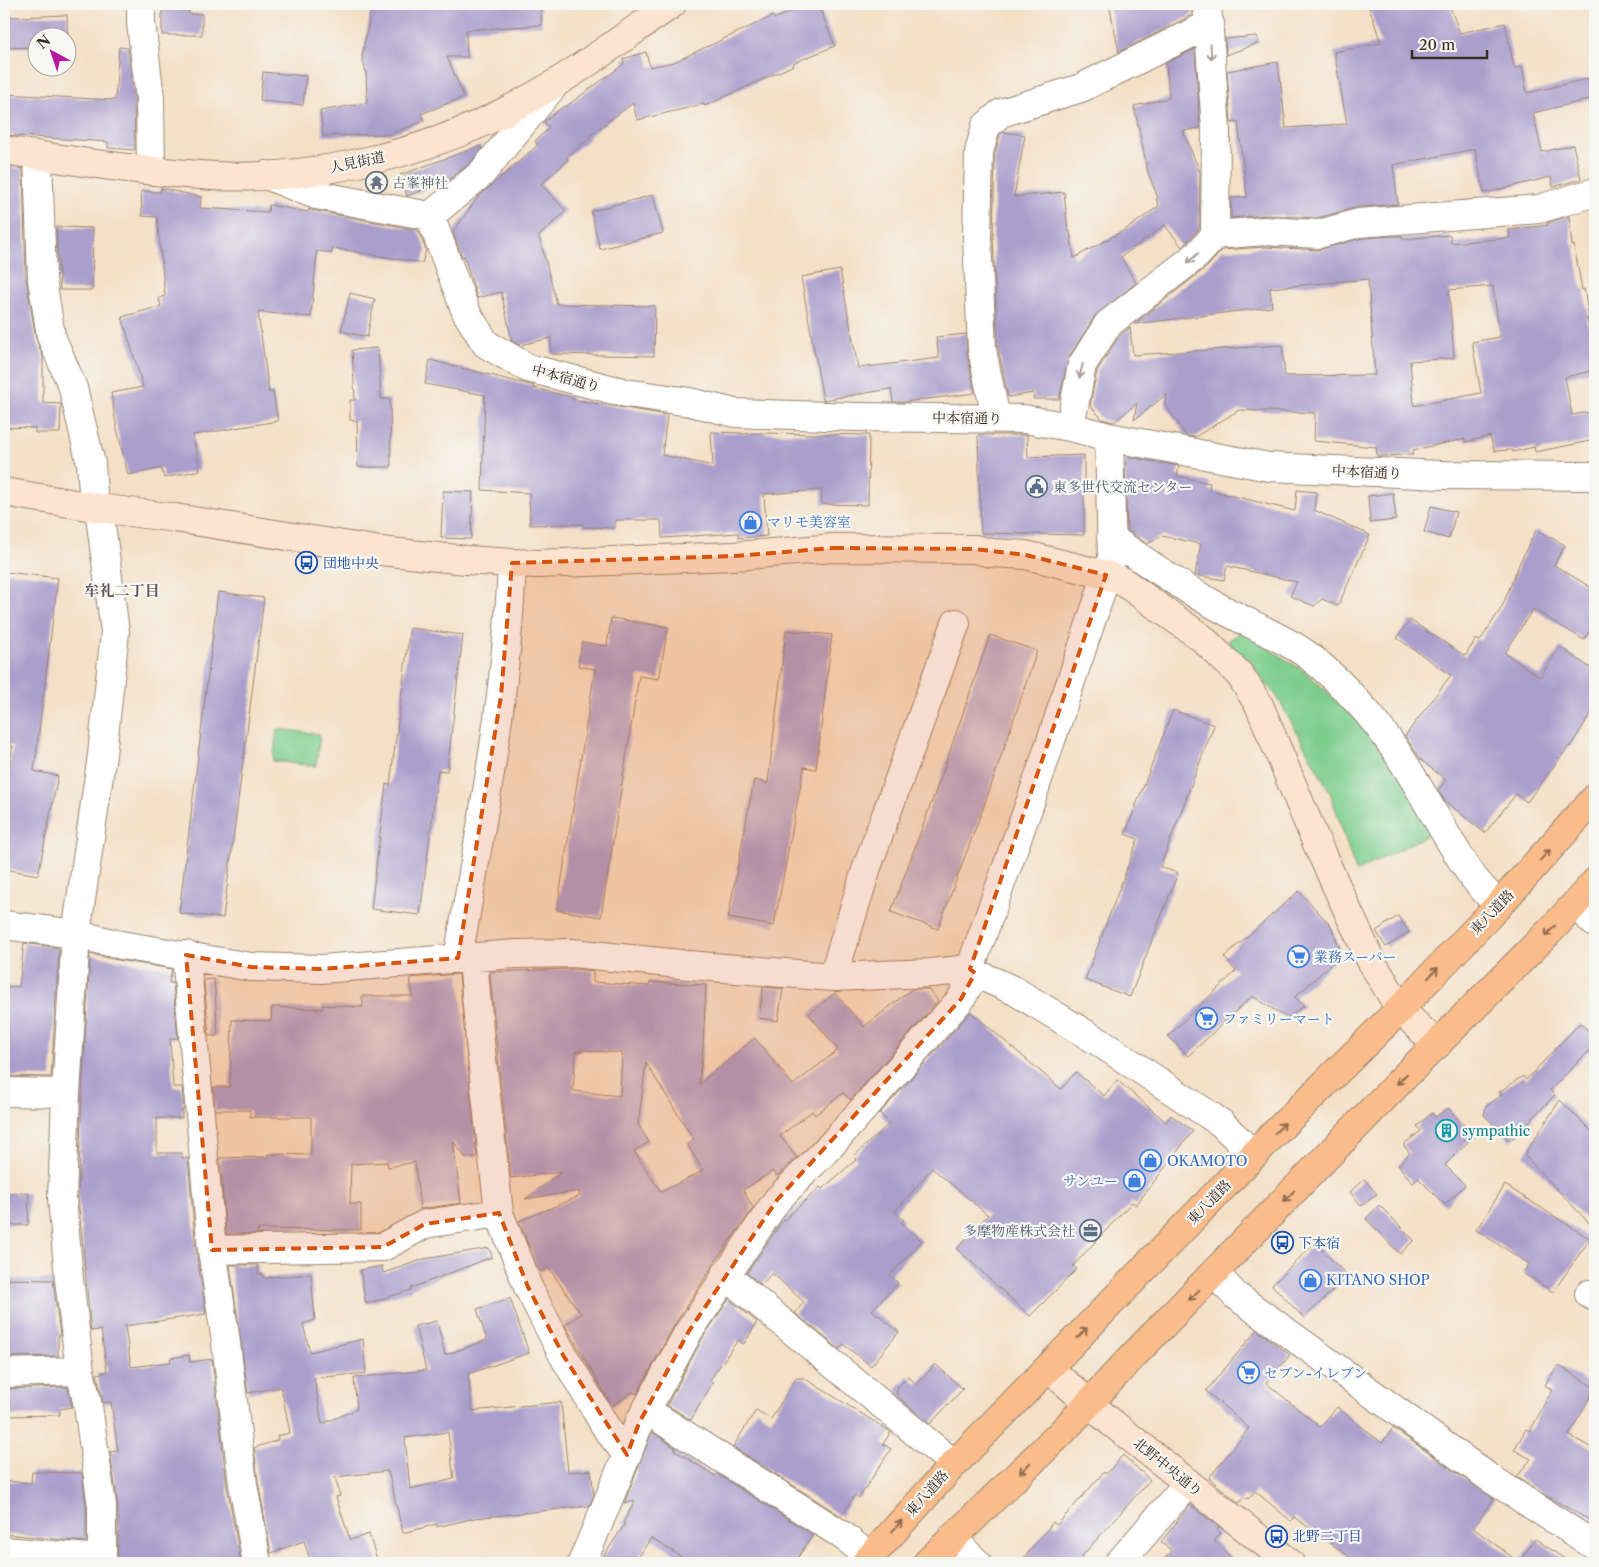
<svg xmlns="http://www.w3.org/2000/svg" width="1599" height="1567" viewBox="0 0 1599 1567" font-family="'Libre Caslon Text','Noto Serif JP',serif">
<rect width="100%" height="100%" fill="#f6f6f2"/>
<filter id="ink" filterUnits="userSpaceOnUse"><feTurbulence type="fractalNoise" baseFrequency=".02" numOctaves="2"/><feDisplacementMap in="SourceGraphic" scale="10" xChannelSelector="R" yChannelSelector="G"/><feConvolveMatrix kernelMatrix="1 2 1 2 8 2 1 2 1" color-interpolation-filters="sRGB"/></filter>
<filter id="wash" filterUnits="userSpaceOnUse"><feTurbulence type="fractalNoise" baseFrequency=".0096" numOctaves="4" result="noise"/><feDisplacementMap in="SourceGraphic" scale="20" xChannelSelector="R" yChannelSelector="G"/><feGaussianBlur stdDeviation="1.12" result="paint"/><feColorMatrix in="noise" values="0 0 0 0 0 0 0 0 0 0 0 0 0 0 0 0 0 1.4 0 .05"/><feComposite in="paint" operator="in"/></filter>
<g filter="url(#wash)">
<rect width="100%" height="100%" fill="#f4e0c6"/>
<path fill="#7dcd8d" stroke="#5c7c56" d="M1241,631L1307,673L1364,727L1439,829L1356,872L1330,792L1276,695L1228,641Z
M277,729L320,734L316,766L273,761Z"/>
<g id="blocks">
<path fill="#aa9fcc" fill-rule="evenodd" d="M162,4H189V14H202V35H162Z
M372,4H540L542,25L466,30L467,57H447L464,97L421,114L424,121L390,134L323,136L320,111L367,103L366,73L362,57Z
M810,4H818L835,46L793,63L794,65L705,106L704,104L637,120L633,103L589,136L590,138L566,158L568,160L541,184L566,211L539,236L557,304L655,306L654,356L551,354V338L520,345L512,341L501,292L477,298L464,256L462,257L453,232L478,197L538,145L535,141L549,128L544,122L564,106L565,107L624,64L623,59L646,52L650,67L674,62L773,16L774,19Z
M1109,4H1192V15L1119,52Z
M1368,4H1449L1460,33L1505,23L1514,68L1522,67L1527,93L1591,78L1595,98L1533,113L1542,152L1573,145L1581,179L1553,187L1551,177L1484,193L1475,149L1393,165L1398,204L1358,207L1317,218L1266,215L1231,218V198L1247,197L1238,122L1231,123L1227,71L1278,62L1286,128L1347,124L1334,52L1381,43Z
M67,15L68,45V38H38V47L4,48V16L17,17Z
M1257,36L1259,43L1226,55L1225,39Z
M119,47L128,48L134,99L135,150L108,148V142L4,135V94L115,100Z
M1195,49L1200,128L1183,131L1200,172L1199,229L1182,247L1165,225L1121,257L1136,283L1095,316L1069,357L1059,399H1033L1034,393L1008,397L998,348L993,237L995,154L1000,135L1003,132L1025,135L1014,197L1064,192L1068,231H1070L1074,258L1128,228L1159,206L1156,199L1158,198L1148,173L1134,106L1169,98L1166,63Z
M263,72L306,76L303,105L260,101Z
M480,146L482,149L470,163L446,182L407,196L400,175Z
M4,166L23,169L26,280L36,338L43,357V403L61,404L60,433H35V428L5,427Z
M161,188L201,197L200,208L268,212L269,205L308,212L309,209L311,210L418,230L426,250L422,263L333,248L332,253L317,251L311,317L258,312L269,393L273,392L278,421L193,435L200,470L164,478L161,468L128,475L116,424L111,393L143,387L122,317L161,306L159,298L165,296L157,217L142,216L141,191L160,192Z
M653,195L663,233L600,249L591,211Z
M1569,216L1572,246L1574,245L1582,290L1584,289L1589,318H1587L1595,354V370L1565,377L1572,415L1595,411V440L1535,452L1534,447L1513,452V450L1494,451L1490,436L1465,442V439L1413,450V455L1377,456L1376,447L1314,441L1315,413L1239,410L1195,437L1186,436L1165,404L1167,394L1134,420L1137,403L1114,422L1102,419L1090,405L1097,371L1120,335L1130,327L1133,355L1282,345L1285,376L1375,375L1368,279L1270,288L1272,307L1134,324L1207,267L1222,250L1265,247L1318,250L1362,238L1398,236H1402V239L1450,235L1451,243L1510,238L1509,230L1548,225L1547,223ZM1493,286L1500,337L1472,342L1481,393L1414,406L1410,361L1454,358L1449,290Z
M56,227L93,228L92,290H60Z
M840,270L858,368L939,358L936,337L966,334L967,353L975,393L904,402H893L891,389L823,400L801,277Z
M350,293L375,299L367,337L341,331Z
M378,348L381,399H390L391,467H358L357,421L350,420V400H355L352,350Z
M430,360L534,386L533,388L572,397L571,399L667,415L662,455L713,466L711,432L742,433V434L761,433L869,435L868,505L822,504V490L764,494L767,536L739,538L738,533L662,538L661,520H616L615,528L583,527V524L530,525L529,493L482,490L485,395L425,384Z
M978,435H1027L1028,457L1084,455V535L981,533Z
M1127,457L1179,466L1177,476L1210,483L1209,490L1295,511L1297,490L1316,492L1314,510L1370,535L1338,606L1322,599L1314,606L1290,596L1297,582L1227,566L1224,580L1195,575L1201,544L1162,536L1147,544L1127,530L1125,466Z
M443,491L473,492L471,539L441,538Z
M1393,493L1396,520L1370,523L1368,496Z
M1431,506L1456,512L1449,539L1424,532Z
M1536,530L1565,545L1554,565L1595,590V623L1584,640L1533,609L1505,653L1540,677L1560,647L1595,671V707L1570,747L1569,746L1527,802L1516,794L1485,833L1444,800L1438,790L1446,780L1421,760L1405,736L1451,675L1397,638L1410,620L1465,656L1476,639L1480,641L1502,607L1520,562Z
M6,572L58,578L34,771L58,776L38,875L4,869V793L13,746L4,745V594Z
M218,592L264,598L223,918L179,913Z
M611,618L668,627L659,679L639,676L601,917L557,910L595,669L578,666L582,642L607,646Z
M410,628L463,635L447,771L438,770L420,915L371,909L386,784L390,785Z
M786,630L832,635L816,769L804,767L774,926L728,918L754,780L768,783Z
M990,635L1037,651L989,792L938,929L891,912L942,774Z
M1173,710L1214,725L1160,867L1178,873L1130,997L1085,980L1138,839L1125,834Z
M1299,891L1331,926L1342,954L1295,997L1304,1006L1287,1018L1252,996L1188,1056L1168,1036L1236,971L1224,957Z
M1398,916L1409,932L1386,947L1376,931Z
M24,943L59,948L51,1077L4,1076V986L19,987Z
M90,954L118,960L172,969L169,983H173L178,1038L170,1039L173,1087H182L184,1110H182V1118H157V1153H182V1158H188L196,1251L206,1314L125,1326L131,1367L171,1362L170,1358L189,1355L190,1362L212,1359L227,1486L241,1563H118V1506L110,1452L118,1451L111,1402L103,1403L97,1374L107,1372L101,1330L91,1331L78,1198L82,1094Z
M572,969L593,971V982L649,986L650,982L706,985L703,1048L699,1084L755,1038L793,1085L838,1050L809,1014L835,993L864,1027L912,989H928L938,1001L851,1100L843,1093L815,1115L812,1111L780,1136L797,1158L777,1176L773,1171L743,1190L753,1208L713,1265L676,1322L637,1394L632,1392L612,1406L565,1325L581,1314L548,1267L541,1272L537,1267L519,1221L580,1196L579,1191L525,1199L562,1172L511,1178L496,1039L490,972ZM581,1050L622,1053L620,1096L573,1091L576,1051L581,1052ZM646,1063L694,1140L687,1144L703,1171L661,1192L634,1151L649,1142L638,1125Z
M459,974L477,1157H465L453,1141L461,1203L420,1209L415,1162L388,1167L387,1162L351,1164L350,1204H361V1230L258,1229V1234H226L220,1158L268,1157V1154L311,1155V1117H250V1110H215L213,1087H230L232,1020L271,1021L272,1007L322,1009V1005L363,1007L362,996H413L410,978Z
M214,979L218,1036H209L204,980Z
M763,987L783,989L778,1021L759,1018Z
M971,1012L1061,1089L1076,1072L1104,1096L1117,1080L1166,1122L1171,1115L1193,1131L1136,1205L1132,1202L1073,1266L1077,1269L1030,1316L957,1249L988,1215L932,1168L895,1212L904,1220L901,1222L922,1241L890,1275L898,1283L872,1310L899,1332L871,1366L843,1344L839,1349L795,1313L804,1302L772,1273L761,1285L747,1273L781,1223L820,1187L822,1189L857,1159L854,1156L889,1124L880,1113Z
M1580,1023L1595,1037V1045L1550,1090L1555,1095L1510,1141L1484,1115L1486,1106L1502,1095L1499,1092L1523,1076L1526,1080Z
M1560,1100L1595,1135V1229L1524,1155Z
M1448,1108L1474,1136L1445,1165L1465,1185L1445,1205L1418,1178L1413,1183L1398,1165L1410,1153L1403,1145L1421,1131L1417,1126L1432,1113L1435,1117Z
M1364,1179L1377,1194L1362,1206L1350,1192Z
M1505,1185L1590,1239L1553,1292L1523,1273L1529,1264L1476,1230Z
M4,1193H29L28,1225H4Z
M1379,1205L1414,1240L1400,1254L1366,1219Z
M1315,1243L1348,1276L1304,1318L1272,1285Z
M489,1248L492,1257L411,1288V1290L366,1304L360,1270L382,1266L383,1273L424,1259Z
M230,1265H258V1274H263V1278L311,1274L315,1320L303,1324L310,1352L363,1339L366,1373L314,1378L322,1424L357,1409L354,1378L426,1370L415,1326L437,1321L445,1355L487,1340L477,1309L510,1298L529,1353L468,1374L472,1411L561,1402L568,1472L591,1470L594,1495L589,1506L475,1518L437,1527V1524L403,1533L388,1471L335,1477L340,1496L336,1497L350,1540L369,1534L378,1563H311L304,1541L271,1553L258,1482L254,1448L278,1440L277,1436L290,1433L281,1387L248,1393ZM448,1432L454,1479L410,1489L405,1438Z
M4,1279L53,1280L60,1336H58V1356L4,1357Z
M729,1299L757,1322L744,1344L738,1340L710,1380L713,1382L691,1420L667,1405L702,1339Z
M1257,1330L1290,1355L1266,1383L1320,1427L1337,1407L1382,1443L1393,1428L1494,1499L1473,1528L1519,1562L1535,1539L1571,1563H1358L1294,1517L1291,1521L1255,1491L1248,1499L1244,1497L1239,1503L1209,1478L1249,1428L1206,1391Z
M935,1364L963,1389L930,1424L897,1396V1388L908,1376L917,1385Z
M1558,1365L1595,1388L1569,1435L1595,1450V1523L1543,1494L1517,1477L1531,1459L1514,1450L1526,1429L1530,1431L1552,1390L1545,1385Z
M796,1378H804L891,1432L883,1444L891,1449L859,1498L855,1495L841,1516L733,1447L756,1410L771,1419Z
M68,1387L72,1407L60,1409V1415L4,1416V1389Z
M652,1432L676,1448L674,1450L715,1476L717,1474L813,1535L794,1563H691L651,1538L635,1563H599L625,1524L623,1523L635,1501L624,1503Z
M1123,1455L1150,1480L1082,1556V1563H1020L1053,1522L1057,1525L1104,1472L1106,1474Z
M32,1472L82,1473L86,1507V1542L4,1534V1481L31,1483Z
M1190,1505L1219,1527L1217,1530L1221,1533L1214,1541L1237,1563H1160L1172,1551L1161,1542Z"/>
</g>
</g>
<g filter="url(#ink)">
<use href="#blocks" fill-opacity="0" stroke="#988572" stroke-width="1"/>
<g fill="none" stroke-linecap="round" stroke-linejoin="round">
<defs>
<path id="street" d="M141,4V23L150,98L151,169
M38,156L42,279L51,336L73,388L91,464L94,506
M266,175L316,195L430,216L481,174L554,85
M430,216L466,312L486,344L528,368L626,393L690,402L735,413L859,417L1024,419L1070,427L1109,437L1269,467L1441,475L1595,476
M1215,235L1265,231L1319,234L1359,223L1539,209L1595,192
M996,418L982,350L977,237L979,152L986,126L1001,113L1081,88L1210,24
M1070,427L1082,365L1108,324L1197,255L1215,235L1216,129L1207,4
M99,508L115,632L102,755L76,934L66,1093L62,1198L69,1279L80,1371L88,1406L102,1506V1563
M1111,538C1145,561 1178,585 1213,604C1241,620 1270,632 1297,648C1318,661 1337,680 1354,698C1407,753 1431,817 1473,877C1481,887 1490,896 1498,906
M1575,905L1595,923
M4,925L76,934L121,945L251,967L321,969L516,954L573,953L689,965L833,977L931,973L970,969L975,973L1015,991L1099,1042L1221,1123L1254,1155
M186,955L212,1250L225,1335L243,1484L257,1563
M458,958C481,827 507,697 512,563
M473,959L480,1041L499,1213L528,1287L563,1355L607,1429L627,1455L582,1563
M970,969L1031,800L1112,559L1109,437
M833,977L867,867L956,623
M4,1092L66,1093
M212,1250L383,1247L425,1224L499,1213
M1215,1274L1235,1295L1487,1476L1595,1546
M725,1275L954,1464
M1589,1294L1595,1297
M4,1373L80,1371
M646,1410L842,1535L870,1557
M627,1455L639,1423L689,1331L777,1200L832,1144L961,999L975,973
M952,1538L977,1563
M4,1551L102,1559
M1119,1563L1188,1483"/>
<path id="secondary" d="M4,150C73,161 144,172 214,176C310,181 425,154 510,109C567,80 619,40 672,4
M4,492L99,508L175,518L381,551L466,560L512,563L538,564L734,556L834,548L974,549L992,553L1026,555L1106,575L1122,581L1202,638L1240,675L1259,705L1317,844L1370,959L1400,1009L1437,1045
M1048,1368L1112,1423L1290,1563"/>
<path id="primary" d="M865,1563L954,1464L1048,1368L1277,1131L1400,1009L1498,906L1595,798
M927,1563L1060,1434L1132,1357L1407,1074L1554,927L1595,882"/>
</defs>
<use href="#street" stroke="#988572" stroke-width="30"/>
<use href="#secondary" stroke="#988572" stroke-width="30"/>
<use href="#primary" stroke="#988572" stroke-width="30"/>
<use href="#street" stroke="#fff" stroke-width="28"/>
<use href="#secondary" stroke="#fde4d0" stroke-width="28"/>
<use href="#primary" stroke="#f9bc8a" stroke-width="28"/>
</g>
<defs><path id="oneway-shaft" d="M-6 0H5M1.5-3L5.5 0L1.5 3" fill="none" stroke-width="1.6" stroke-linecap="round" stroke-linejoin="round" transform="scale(1.25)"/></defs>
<g stroke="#a79f9a">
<use href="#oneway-shaft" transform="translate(1211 52) rotate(87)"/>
<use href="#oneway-shaft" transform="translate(1193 258) rotate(139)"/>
<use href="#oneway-shaft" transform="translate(1081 371) rotate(103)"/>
</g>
<g stroke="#906c4f">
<use href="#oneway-shaft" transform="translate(1545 855) rotate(-48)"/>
<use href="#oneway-shaft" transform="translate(1550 931) rotate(134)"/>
<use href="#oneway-shaft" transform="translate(1433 973) rotate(-46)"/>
<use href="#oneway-shaft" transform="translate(1402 1079) rotate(133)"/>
<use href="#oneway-shaft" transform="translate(1280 1128) rotate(-46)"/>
<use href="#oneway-shaft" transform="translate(1289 1196) rotate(134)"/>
<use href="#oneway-shaft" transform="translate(1194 1295) rotate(135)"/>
<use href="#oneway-shaft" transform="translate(1082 1333) rotate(-46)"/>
<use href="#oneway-shaft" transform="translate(1025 1468) rotate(135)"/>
<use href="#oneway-shaft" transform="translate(897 1526) rotate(-49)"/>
</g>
</g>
<path fill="#d7540e" fill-opacity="0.2" stroke="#d7540e" stroke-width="4" stroke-dasharray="10 6" stroke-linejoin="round" d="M834,548L974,549L1026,555L1106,575L970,969L975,973L961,999L777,1200L689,1331L639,1423L627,1455L563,1355L528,1287L499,1213L425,1224L383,1247L212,1250L186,955L251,967L321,969L458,958L501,696L512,563L734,556Z"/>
<defs>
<symbol id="temple-ring" viewBox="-11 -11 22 22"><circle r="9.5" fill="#f6f6f2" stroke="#6b7280" stroke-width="1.5"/><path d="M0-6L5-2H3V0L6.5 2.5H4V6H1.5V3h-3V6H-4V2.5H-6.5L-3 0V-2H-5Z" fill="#6b7280"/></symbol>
<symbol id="civic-ring" viewBox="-11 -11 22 22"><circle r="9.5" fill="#f6f6f2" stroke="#5c6f8a" stroke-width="1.5"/><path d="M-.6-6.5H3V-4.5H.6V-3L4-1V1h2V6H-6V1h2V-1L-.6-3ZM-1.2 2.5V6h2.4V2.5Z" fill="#5c6f8a"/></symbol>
<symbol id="shop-ring" viewBox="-11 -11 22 22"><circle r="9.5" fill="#f6f6f2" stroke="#3f7fe0" stroke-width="1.5"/><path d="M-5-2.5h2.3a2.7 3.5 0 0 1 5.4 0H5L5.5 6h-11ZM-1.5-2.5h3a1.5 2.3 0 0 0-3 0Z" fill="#3f7fe0"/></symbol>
<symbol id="bus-ring" viewBox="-11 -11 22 22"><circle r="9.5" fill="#f6f6f2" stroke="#1a4fb4" stroke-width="1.5"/><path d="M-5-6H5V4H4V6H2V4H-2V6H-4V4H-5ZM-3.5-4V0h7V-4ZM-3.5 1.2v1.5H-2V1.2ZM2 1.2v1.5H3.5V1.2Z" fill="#1a4fb4"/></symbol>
<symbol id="supermarket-ring" viewBox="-11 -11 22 22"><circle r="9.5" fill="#f6f6f2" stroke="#3f7fe0" stroke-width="1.5"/><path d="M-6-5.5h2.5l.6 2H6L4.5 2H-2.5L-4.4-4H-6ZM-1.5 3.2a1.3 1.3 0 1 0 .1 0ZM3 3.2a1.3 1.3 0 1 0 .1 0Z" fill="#3f7fe0"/></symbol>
<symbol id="building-ring" viewBox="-11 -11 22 22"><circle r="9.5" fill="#f6f6f2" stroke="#0f9aa8" stroke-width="1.5"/><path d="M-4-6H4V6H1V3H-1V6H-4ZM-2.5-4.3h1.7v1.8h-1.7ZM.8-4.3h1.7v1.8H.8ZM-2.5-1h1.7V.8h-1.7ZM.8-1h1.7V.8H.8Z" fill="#0f9aa8"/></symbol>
<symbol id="office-ring" viewBox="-11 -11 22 22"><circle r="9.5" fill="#f6f6f2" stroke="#5c6f8a" stroke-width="1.5"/><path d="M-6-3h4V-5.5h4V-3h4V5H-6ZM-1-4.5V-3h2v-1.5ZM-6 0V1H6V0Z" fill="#5c6f8a"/></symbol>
</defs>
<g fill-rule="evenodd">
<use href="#temple-ring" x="364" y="170" width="25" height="25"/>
<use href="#civic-ring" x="1024" y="474" width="25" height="25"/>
<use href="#shop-ring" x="738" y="510" width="25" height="25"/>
<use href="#bus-ring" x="294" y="550" width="25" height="25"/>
<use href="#supermarket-ring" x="1286" y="944" width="25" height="25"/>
<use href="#supermarket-ring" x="1194" y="1006" width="25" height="25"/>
<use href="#building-ring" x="1434" y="1118" width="25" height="25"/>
<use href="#shop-ring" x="1138" y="1148" width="25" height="25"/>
<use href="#shop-ring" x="1122" y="1168" width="25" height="25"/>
<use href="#office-ring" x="1078" y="1218" width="25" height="25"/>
<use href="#bus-ring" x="1270" y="1230" width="25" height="25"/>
<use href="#shop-ring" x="1298" y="1268" width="25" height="25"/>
<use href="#supermarket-ring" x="1236" y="1360" width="25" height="25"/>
<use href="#bus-ring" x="1264" y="1524" width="25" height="25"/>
</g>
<g text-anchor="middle" stroke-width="4.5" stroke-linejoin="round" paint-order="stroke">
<g font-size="14" fill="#3b2a1e" stroke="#f6f6f2">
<text transform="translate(357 162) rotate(-12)" y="5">人見街道</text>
<text transform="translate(566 378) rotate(15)" y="5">中本宿通り</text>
<text transform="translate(967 418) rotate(1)" y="5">中本宿通り</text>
<text transform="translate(1367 472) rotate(2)" y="5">中本宿通り</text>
<text transform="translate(1492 912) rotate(-46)" y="5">東八道路</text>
<text transform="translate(1209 1202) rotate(-46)" y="5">東八道路</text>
<text transform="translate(1168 1467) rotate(39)" y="5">北野中央通り</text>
<text transform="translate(927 1493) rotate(-48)" y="5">東八道路</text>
</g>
<g font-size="14" fill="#5b616d" stroke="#f6f6f2" text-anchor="start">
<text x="392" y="188">古峯神社</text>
</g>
<g font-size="14" fill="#4e5e75" stroke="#f6f6f2" text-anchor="start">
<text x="1053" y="492">東多世代交流センター</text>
<text x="1075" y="1236" text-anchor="end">多摩物産株式会社</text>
</g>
<g font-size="14" fill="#366cbe" stroke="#f6f6f2" text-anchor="start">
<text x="767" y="527">マリモ美容室</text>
<text x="1314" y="962">業務スーパー</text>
<text x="1223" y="1024">ファミリーマート</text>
<text x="1167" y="1166">OKAMOTO</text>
<text x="1118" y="1186" text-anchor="end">サンユー</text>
<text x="1326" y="1285">KITANO SHOP</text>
<text x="1264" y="1378">セブン-イレブン</text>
</g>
<g font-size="14" fill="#164399" stroke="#f6f6f2" text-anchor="start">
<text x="323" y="568">団地中央</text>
<text x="1298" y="1248">下本宿</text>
<text x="1292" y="1541">北野二丁目</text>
</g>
<g font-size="14" fill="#0d838f" stroke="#f6f6f2" text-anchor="start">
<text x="1462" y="1136">sympathic</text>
</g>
<g font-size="15" font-weight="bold" fill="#62535b" stroke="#f6f6f2">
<text x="122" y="596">牟礼二丁目</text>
</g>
</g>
<rect width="1599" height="1567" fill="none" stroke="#f6f6f2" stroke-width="20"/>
<g transform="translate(52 52) rotate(320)"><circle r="24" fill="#f6f6f2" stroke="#aba49d"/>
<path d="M0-4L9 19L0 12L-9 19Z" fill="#b5179e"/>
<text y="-8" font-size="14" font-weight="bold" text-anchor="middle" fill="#3b2a1e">N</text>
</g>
<path d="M1412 50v8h75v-8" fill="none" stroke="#3b2a1e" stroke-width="2.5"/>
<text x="1419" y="50" font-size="15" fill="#3b2a1e" stroke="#f6f6f2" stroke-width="4" paint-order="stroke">20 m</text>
</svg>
